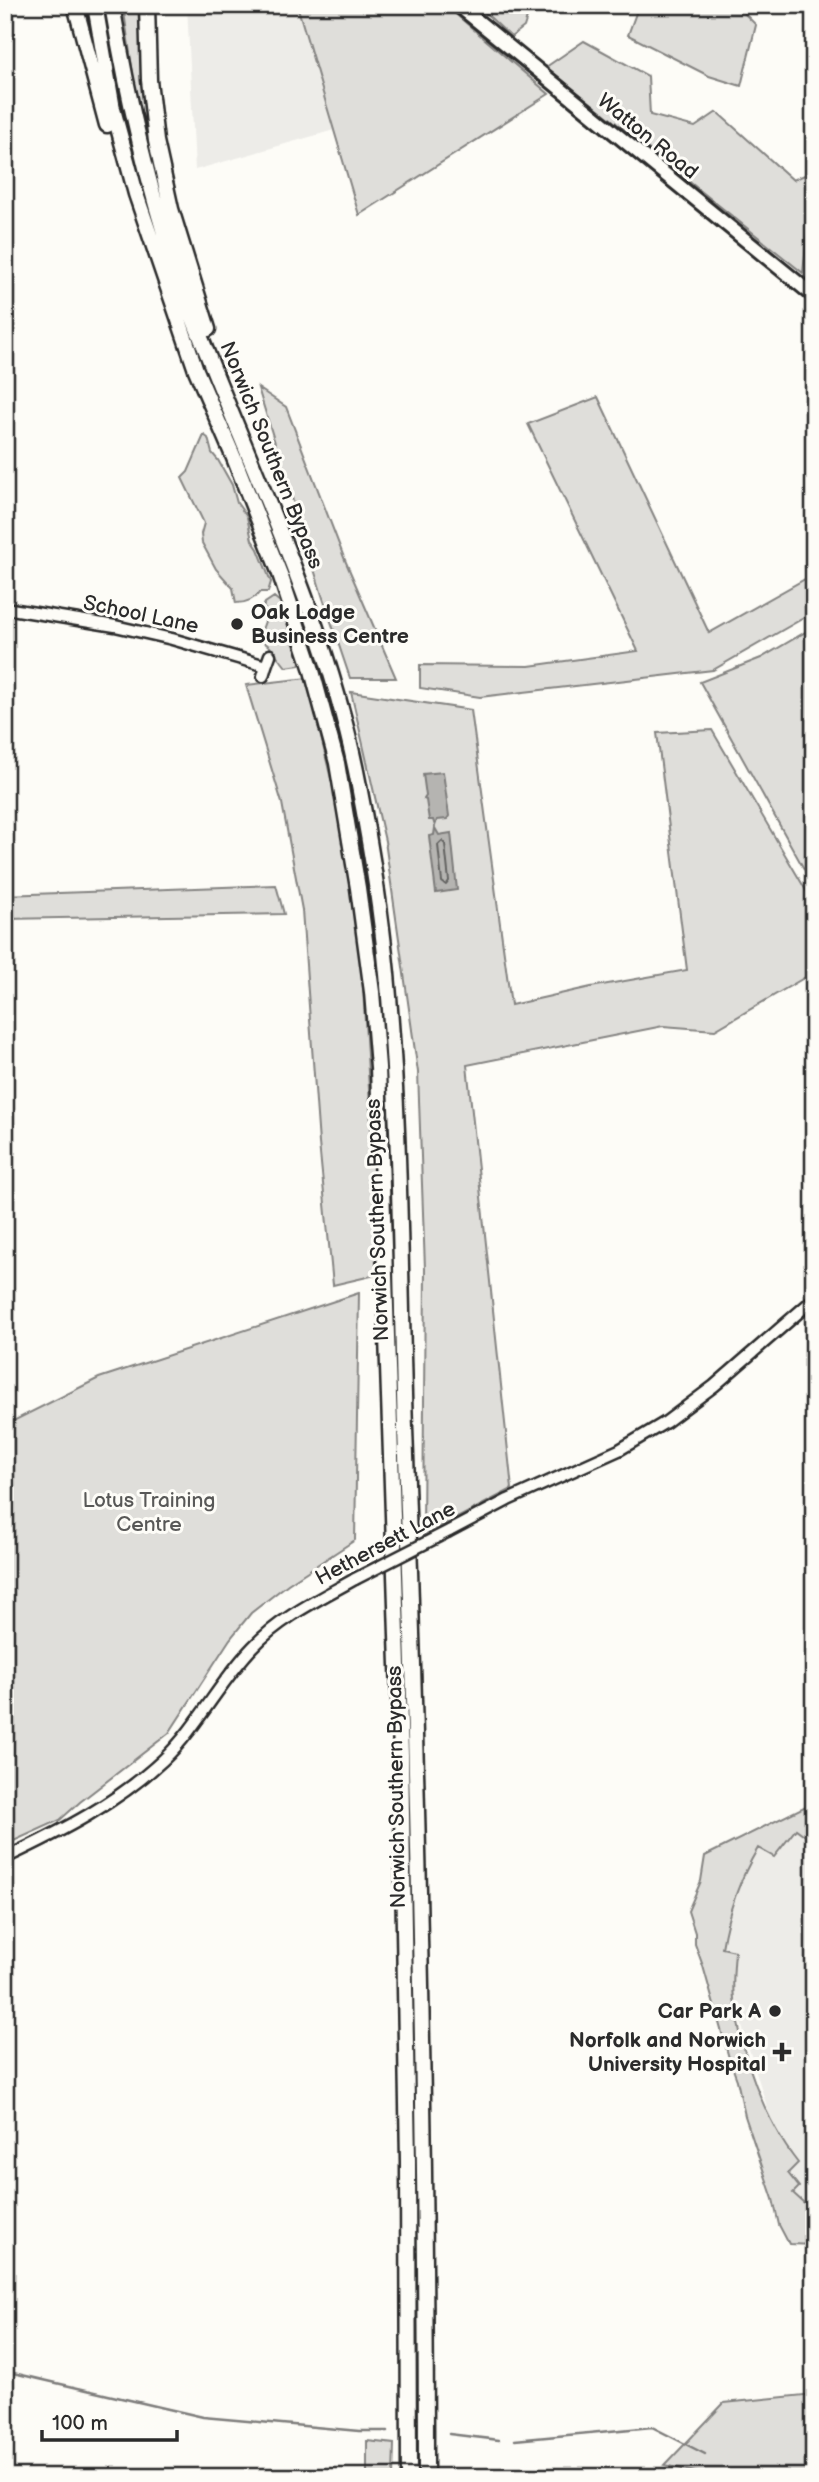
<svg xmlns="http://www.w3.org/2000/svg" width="819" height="2482" viewBox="0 0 819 2482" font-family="'Balsamiq Sans',sans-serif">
<rect width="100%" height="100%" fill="#fdfcf7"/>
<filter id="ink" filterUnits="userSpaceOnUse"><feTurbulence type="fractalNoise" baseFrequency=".0143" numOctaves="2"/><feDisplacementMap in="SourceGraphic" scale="14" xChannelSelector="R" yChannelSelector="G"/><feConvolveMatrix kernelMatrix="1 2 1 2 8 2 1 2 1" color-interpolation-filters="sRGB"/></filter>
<g filter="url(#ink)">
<path fill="#edece8" d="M187,5H297L334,130L195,170Z
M814,1817V2224L797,2204L711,1926L736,1857Z"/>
<path fill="#dfdeda" stroke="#858482" stroke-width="2" d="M123,5H141L166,211L136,95Z
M297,5H445L549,94L359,215Z
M477,5H531L524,27L511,37Z
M639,5H736L756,25L741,86L709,76L628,35Z
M584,41L648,76L650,115L695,127L717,112L793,180L814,171V221L807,235L803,273L546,67Z
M258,388L286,407L345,560L396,678H350L322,595Z
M598,397L709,633L814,574V612L713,670L480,697L420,688V665L529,666L638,651L528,424Z
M204,435L208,438L212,453L218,460L232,485L237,503L247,517L252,540L258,549L271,582L268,592H260C254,600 246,603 236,603L233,588L216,569L202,543L201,534L204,523L182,478L188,472Z
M274,597L280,602L300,662L299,665L286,667L270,647L261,640L260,635L268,613L263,607L265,603Z
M814,627V887L700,682L761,658Z
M307,678L335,796L361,954L380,1274L333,1285L319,1143L302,910L282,803L246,685Z
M351,692L471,710L511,1005L591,987L687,970L657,733L712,730L814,904V972L715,1030L663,1026L467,1065L512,1489L423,1536L425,1269L418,1072L385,841Z
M276,885L284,914L5,919V895Z
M359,1293L355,1540L288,1584L251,1613L230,1639L169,1733L80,1802L60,1820L5,1845V1425L99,1378Z
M814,1802V1837L811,1840L796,1829L774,1857L758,1848C739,1880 728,1911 722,1948L735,1951C734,1967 732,1983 734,1999C741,2054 764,2120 798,2163L788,2173L799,2187L793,2193L814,2212V2245L789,2244L779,2225L773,2199L745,2116L737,2080L729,2058L703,1966L695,1944V1933L688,1911L701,1881L705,1856Z
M814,2394V2477H716L665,2465L724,2403Z
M367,2441L394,2444L393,2477H367Z"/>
<path fill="#b5b4b1" stroke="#7e7d7b" stroke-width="2" d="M443,772L449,816L447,819L437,820L435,826L433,820H429L426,800L424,799L426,796L423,774Z
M435,828L439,835L451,833L457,890L436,893L429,836L434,835Z"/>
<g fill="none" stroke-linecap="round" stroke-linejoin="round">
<path stroke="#626261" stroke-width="2" d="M442,841L445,844L449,881L446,885L442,882L438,845Z"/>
<path stroke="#7e7d7b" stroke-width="2.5" d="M9,2372L203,2417L359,2431H388
M449,2434L499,2440
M515,2440L652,2427L705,2454"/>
<defs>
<path id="minor" d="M5,608L115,626L172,639L266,666L270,655
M263,676L266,666
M449,1531L508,1500L619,1450L666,1422L714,1386L814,1299
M5,1858C62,1831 117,1803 163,1760C198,1727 220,1681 253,1647C281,1617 320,1599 355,1579"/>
<path id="major" d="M458,5L814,296"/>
<path id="highway" d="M75,5L107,125
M95,5L113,109L136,194L196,370L234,458L280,574L311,667L337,763L358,888L372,992L378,1067L401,1755L408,2161L409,2477
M112,5C129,105 151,203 186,299C246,461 327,615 359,786C371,848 381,911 387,974C401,1124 400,1277 405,1428C418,1778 426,2127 426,2477
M147,5L149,80L156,141L171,209L208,329"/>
</defs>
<use href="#minor" stroke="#2b2b2b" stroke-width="15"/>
<use href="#major" stroke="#2b2b2b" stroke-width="18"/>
<use href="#highway" stroke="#2b2b2b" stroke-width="19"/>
<use href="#minor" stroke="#fdfcf7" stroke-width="10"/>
<use href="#major" stroke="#fdfcf7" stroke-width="12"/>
<use href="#highway" stroke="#fdfcf7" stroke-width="14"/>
<defs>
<path id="minor-bridge" d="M355,1579L449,1531"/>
</defs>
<use href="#minor-bridge" stroke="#2b2b2b" stroke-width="15" stroke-linecap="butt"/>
<use href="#minor-bridge" stroke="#fdfcf7" stroke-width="10"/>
</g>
</g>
<g fill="#2b2b2b" stroke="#fdfcf7" stroke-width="2.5">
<circle cx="237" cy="624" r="7"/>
<circle cx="775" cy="2011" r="7"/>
<path d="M778.5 2041.5h7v7h7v7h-7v7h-7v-7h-7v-7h7z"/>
</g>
<g text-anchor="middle" stroke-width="6" stroke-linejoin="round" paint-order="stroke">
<g font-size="21" fill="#2b2b2b" stroke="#fdfcf7">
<text transform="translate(648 136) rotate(39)" y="7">Watton Road</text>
<text transform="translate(272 455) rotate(68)" y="7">Norwich Southern Bypass</text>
<text transform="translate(141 614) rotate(12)" y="7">School Lane</text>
<text transform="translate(377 1220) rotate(-92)" y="7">Norwich Southern Bypass</text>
<text transform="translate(385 1543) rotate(-28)" y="7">Hethersett Lane</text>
<text transform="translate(396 1787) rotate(-91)" y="7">Norwich Southern Bypass</text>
</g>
<g font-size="21" font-weight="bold" fill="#2b2b2b" stroke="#fdfcf7" text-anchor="end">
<text x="251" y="619" text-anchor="start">Oak Lodge<tspan x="251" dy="24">Business Centre</tspan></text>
<text x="761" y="2018">Car Park A</text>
<text x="766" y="2047">Norfolk and Norwich<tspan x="766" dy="24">University Hospital</tspan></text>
</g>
<g font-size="21" fill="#585857" stroke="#fdfcf7">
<text x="149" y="1507">Lotus Training<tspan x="149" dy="24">Centre</tspan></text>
</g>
</g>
<rect width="819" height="2482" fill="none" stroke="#fdfcf7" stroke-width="28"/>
<rect x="14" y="14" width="791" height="2454" fill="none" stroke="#2b2b2b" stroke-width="2.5" filter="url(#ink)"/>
<path d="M42 2430v10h135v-10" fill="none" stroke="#2b2b2b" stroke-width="3.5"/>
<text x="52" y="2430" font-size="21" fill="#2b2b2b" stroke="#fdfcf7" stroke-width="5" paint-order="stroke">100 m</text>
</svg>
